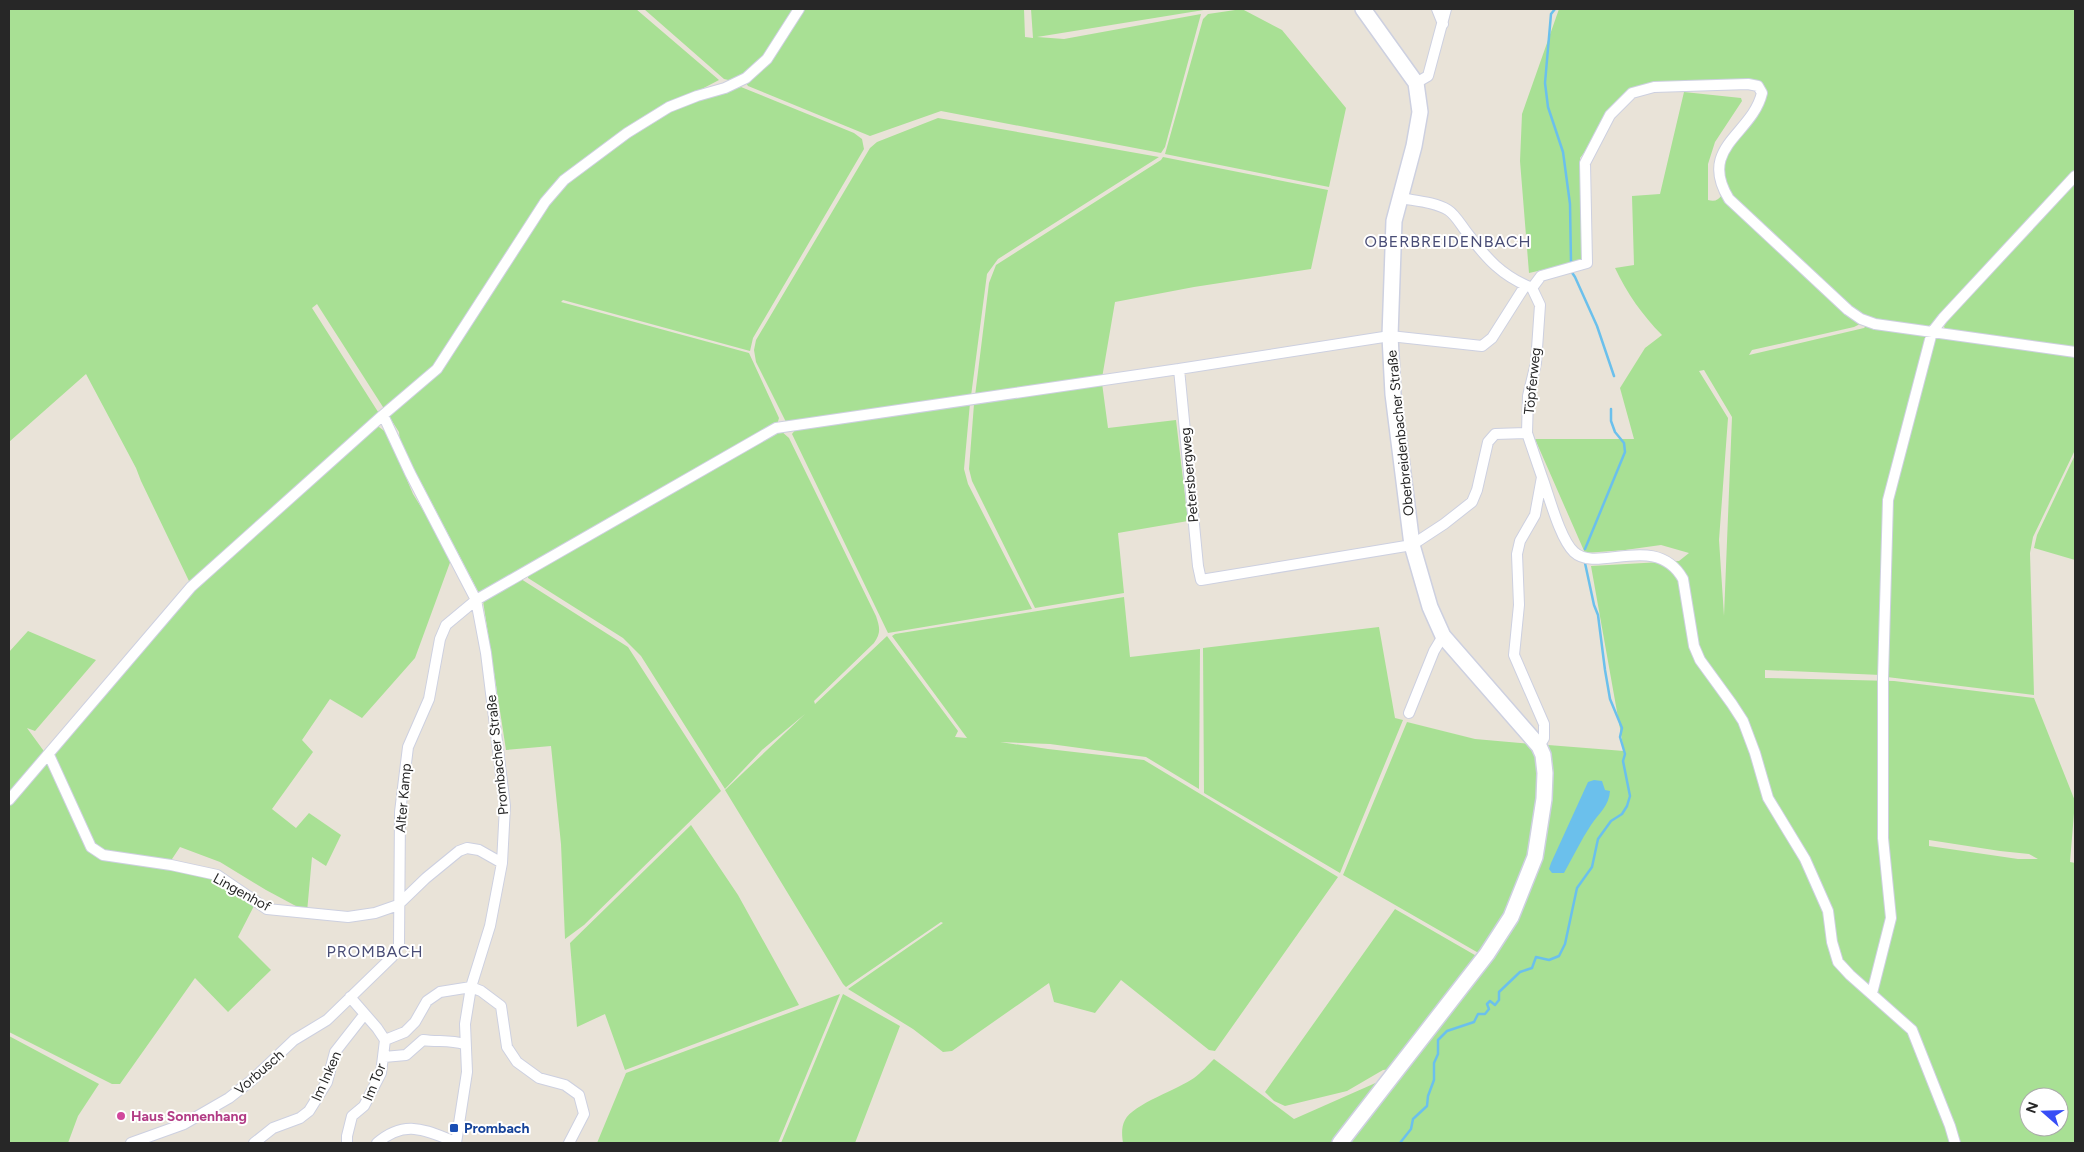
<svg xmlns="http://www.w3.org/2000/svg" width="2084" height="1152" viewBox="0 0 2084 1152" font-family="Figtree,sans-serif">
<rect width="100%" height="100%" fill="#e9e3d8"/>
<path fill="#a8e094" fill-rule="evenodd" d="M9,9H636L719,80L652,115L690,101L741,87L854,133L862,139L864,149L753,338L750,351L563,300L561,302L749,353L779,418L777,425L479,593L400,442L399,432L317,304L312,308L380,415L193,582L189,581L141,481L136,468L86,374L9,442Z
M644,9H796C776,38 764,61 733,81L724,79Z
M803,9H1024L1025,37L1033,38L1031,9H1210L1037,37L1064,39L1201,14L1165,147L1161,153L941,111L870,136L748,86L746,83Z
M1242,9L1282,30L1346,108L1329,187L1165,154L1203,19L1208,14Z
M1559,9H2075V173L1932,328L1880,322L1860,314L1730,198L1721,161L1755,111L1759,85L1630,93L1580,158L1582,261L1529,273L1520,161L1522,114Z
M1684,92L1741,98L1742,101L1715,142L1708,164V200C1715,202 1718,200 1722,195L1864,322L1854,327L1752,350L1749,355L1864,328L1868,324L1928,336L1890,483L1881,675L1765,670V678L1894,681L2034,698L2075,801L2070,862L2075,863V1143H1957L1921,1044L1878,993L1877,987L1872,983L1877,1002L1910,1032L1952,1143H1346L1496,949L1550,795L1548,745L1624,751L1591,566L1679,561L1689,553L1661,545L1625,550L1585,553L1535,439H1634L1620,388L1645,348L1662,335C1642,315 1627,293 1615,268L1634,265L1632,196L1660,194ZM1704,370L1732,417L1724,616L1719,540L1728,418L1699,371ZM1929,840L2000,851L2029,854L2038,859H2018L1929,846ZM2029,1097H2059V1127H2029Z
M938,118L1159,157L998,259L987,274L971,396L786,422L756,362L754,350L756,340L870,148L877,142Z
M1163,157L1328,190L1311,269L1194,287L1115,302L1102,378L975,396L989,283L996,265L1161,160Z
M2075,179V349L1948,332L1944,327L1945,323Z
M1936,338L2075,354V450L2033,537L2030,553L2034,695L1887,677L1891,498L1934,340Z
M1102,383L1108,428L1176,420L1188,521L1118,533L1124,593L1035,608L972,481L969,469L974,404L978,401Z
M970,403L964,469L968,484L1032,609L888,633L792,434L796,429Z
M379,427L387,433L413,494L452,557L415,658L362,718L330,699L302,740L313,752L272,809L296,828L309,813L341,835L326,866L312,857L307,912L266,890L220,862L180,847L170,862L104,853L93,845L53,753L178,604L373,428Z
M781,431L789,438L876,616C880,628 881,633 874,643L814,701L815,704L887,636L958,731L955,737L967,738L892,636L895,634L1124,597L1130,657L1200,649L1199,789L1146,757L1050,744L1000,742L1048,749L1144,760L1338,877L1215,1051L1209,1050L1121,980L1095,1013L1054,1002L1049,983L952,1051L943,1052L913,1029L848,989L943,923L941,922L846,987L843,984L725,790L805,714L762,750L725,789L641,656L623,638L528,578V575L757,441Z
M2075,455V560L2034,548L2037,535Z
M521,579L628,647L721,791L584,925L565,939L561,844L551,746L506,750L483,601Z
M1379,627L1395,718L1403,720L1340,873L1204,793L1203,648Z
M28,631L96,660L35,731L27,728L46,754L9,797V652Z
M1407,722L1475,739L1532,744L1541,774L1533,845L1512,904L1482,955L1343,875Z
M46,763L50,764L91,849L217,878L255,904L238,937L271,970L228,1012L195,978L120,1084H112L9,1032V804Z
M691,825L738,895L799,1005L625,1070L605,1014L577,1027L570,943Z
M1395,909L1480,958L1392,1069L1383,1070L1347,1091L1285,1106L1274,1101L1265,1092Z
M840,994L778,1143H597L626,1073Z
M843,994L900,1026L855,1143H781Z
M9,1036L99,1084L78,1116L68,1143H9Z
M1214,1059L1294,1119L1380,1081L1339,1143H1123C1122,1136 1121,1127 1125,1120C1133,1104 1179,1089 1194,1078C1201,1073 1208,1065 1214,1059Z"/>
<path fill="#6bc0ec" d="M1594,780L1602,781L1605,790L1610,791C1609,806 1599,813 1591,825C1581,840 1573,857 1564,873H1552L1549,869L1551,863L1588,782Z"/>
<g fill="none" stroke-linecap="round" stroke-linejoin="round">
<path stroke="#6bc0ec" stroke-width="2.5" d="M1555,9L1551,14L1545,83L1548,107L1563,152L1570,204L1571,262
M1571,271L1575,277L1597,326L1614,376
M1585,549L1625,452L1624,443L1615,432L1611,421V409
M1400,1143L1411,1129L1413,1119L1427,1106L1428,1096L1434,1080V1063L1438,1054V1040L1447,1031L1474,1022L1478,1014H1485L1489,1009L1487,1004L1490,1001L1495,1005L1499,1000V992L1520,972L1532,968L1536,957L1549,960L1559,956L1565,944L1577,888L1592,867L1598,839L1611,821L1622,814L1627,806L1630,796L1623,761L1625,754L1620,737L1622,728L1610,699L1605,670L1598,615L1594,605L1585,563"/>
<defs>
<path id="street" d="M1437,9L1443,24
M1416,83L1428,76L1446,9
M1400,198C1416,201 1435,202 1448,210C1456,215 1462,227 1468,234C1487,259 1502,276 1532,288L1540,305L1536,363L1528,396L1527,433L1542,477L1535,515L1520,541L1517,554L1519,605L1514,655L1544,724V738L1539,746
M1525,286L1492,338L1482,346L1390,336L1179,369L1198,566L1201,580L1412,545L1444,524L1472,502L1477,490L1488,442L1495,434L1527,433
M1532,288L1541,276L1587,263L1585,163L1610,115L1632,93L1654,87L1748,84L1758,86L1762,93C1752,135 1697,147 1729,199L1848,310L1861,319L1875,324L2075,352
M383,415L410,473L476,600L486,653L505,806L502,863L490,926L471,987L465,1024L467,1072L456,1143
M1542,477C1549,496 1560,539 1574,552C1597,574 1656,531 1683,579L1694,646L1700,660L1732,704L1743,721L1755,753L1768,798L1805,859L1828,911L1832,942L1838,962L1850,975L1912,1030L1950,1126L1955,1143
M1409,713L1434,651L1443,636
M49,755L91,847L103,855L171,865L217,875L267,909L348,917L375,913L398,905L426,878L459,851L467,848L479,850L502,863
M9,800L191,587L383,415L437,369L545,202L564,180L627,133L669,107L697,96L725,88L746,78L767,59L799,9
M1872,993L1891,918L1883,838V678L1888,500L1932,332L1943,318L2075,176
M385,1040L405,1032L415,1022L427,1001L440,992L471,987L481,991L501,1006L507,1047L517,1062L539,1078L565,1085L579,1095L584,1114L569,1143
M384,1057L406,1055L423,1040C437,1042 451,1040 464,1044
M131,1143L184,1124L229,1098L252,1080L294,1040L327,1020L392,957L399,945L400,812L408,747L429,699L440,639L446,625L476,600L776,428L1179,369
M254,1143L273,1128L300,1118L309,1111L327,1082L335,1052L364,1015
M347,1143V1136L352,1116L364,1106L381,1073L385,1040L377,1028L350,997
M377,1143C406,1118 426,1131 456,1142"/>
<path id="secondary" d="M1340,1143L1487,954L1511,917L1535,857L1544,799L1545,773L1543,755L1539,746L1443,636L1430,607L1412,545L1393,394L1390,336L1394,221L1414,146L1420,112L1416,83L1363,9"/>
</defs>
<use href="#street" stroke="#cdd0e0" stroke-width="12"/>
<use href="#secondary" stroke="#cdd0e0" stroke-width="18"/>
<use href="#street" stroke="#fff" stroke-width="10"/>
<use href="#secondary" stroke="#fff" stroke-width="15"/>
</g>
<circle fill="#d1479c" stroke="#fff" stroke-width="2" cx="121" cy="1116" r="5"/>
<rect fill="#1a4fb4" stroke="#fff" stroke-width="2" x="449" y="1123" width="10" height="10" rx="2.5"/>
<g text-anchor="middle" stroke-width="4" stroke-linejoin="round" paint-order="stroke">
<g font-size="14" fill="#272727" stroke="#fff">
<text transform="translate(1532 381) rotate(-84)" y="5">Töpferweg</text>
<text transform="translate(1400 433) rotate(-96)" y="5">Oberbreidenbacher Straße</text>
<text transform="translate(1189 475) rotate(-95)" y="5">Petersbergweg</text>
<text transform="translate(497 755) rotate(-96)" y="5">Prombacher Straße</text>
<text transform="translate(403 798) rotate(-85)" y="5">Alter Kamp</text>
<text transform="translate(242 892) rotate(29)" y="5">Lingenhof</text>
<text transform="translate(259 1072) rotate(-41)" y="5">Vorbusch</text>
<text transform="translate(326 1076) rotate(-66)" y="5">Im Inken</text>
<text transform="translate(374 1082) rotate(-68)" y="5">Im Tor</text>
</g>
<g font-size="14" font-weight="bold" fill="#b23c85" stroke="#fff" text-anchor="start">
<text x="131" y="1121">Haus Sonnenhang</text>
</g>
<g font-size="14" font-weight="bold" fill="#164399" stroke="#fff" text-anchor="start">
<text x="464" y="1133">Prombach</text>
</g>
<g font-size="16" letter-spacing="1" fill="#494d76" stroke="#fff">
<text x="1448" y="247">OBERBREIDENBACH</text>
<text x="375" y="957">PROMBACH</text>
</g>
</g>
<rect width="2084" height="1152" fill="none" stroke="#272727" stroke-width="20"/>
<g transform="translate(2044 1112) rotate(290)"><circle r="24" fill="#ffffff" stroke="#a9a9a9"/>
<path d="M0-4L9 19L0 12L-9 19Z" fill="#384ef6"/>
<text y="-8" font-size="14" font-weight="bold" text-anchor="middle" fill="#272727">N</text>
</g>
</svg>
